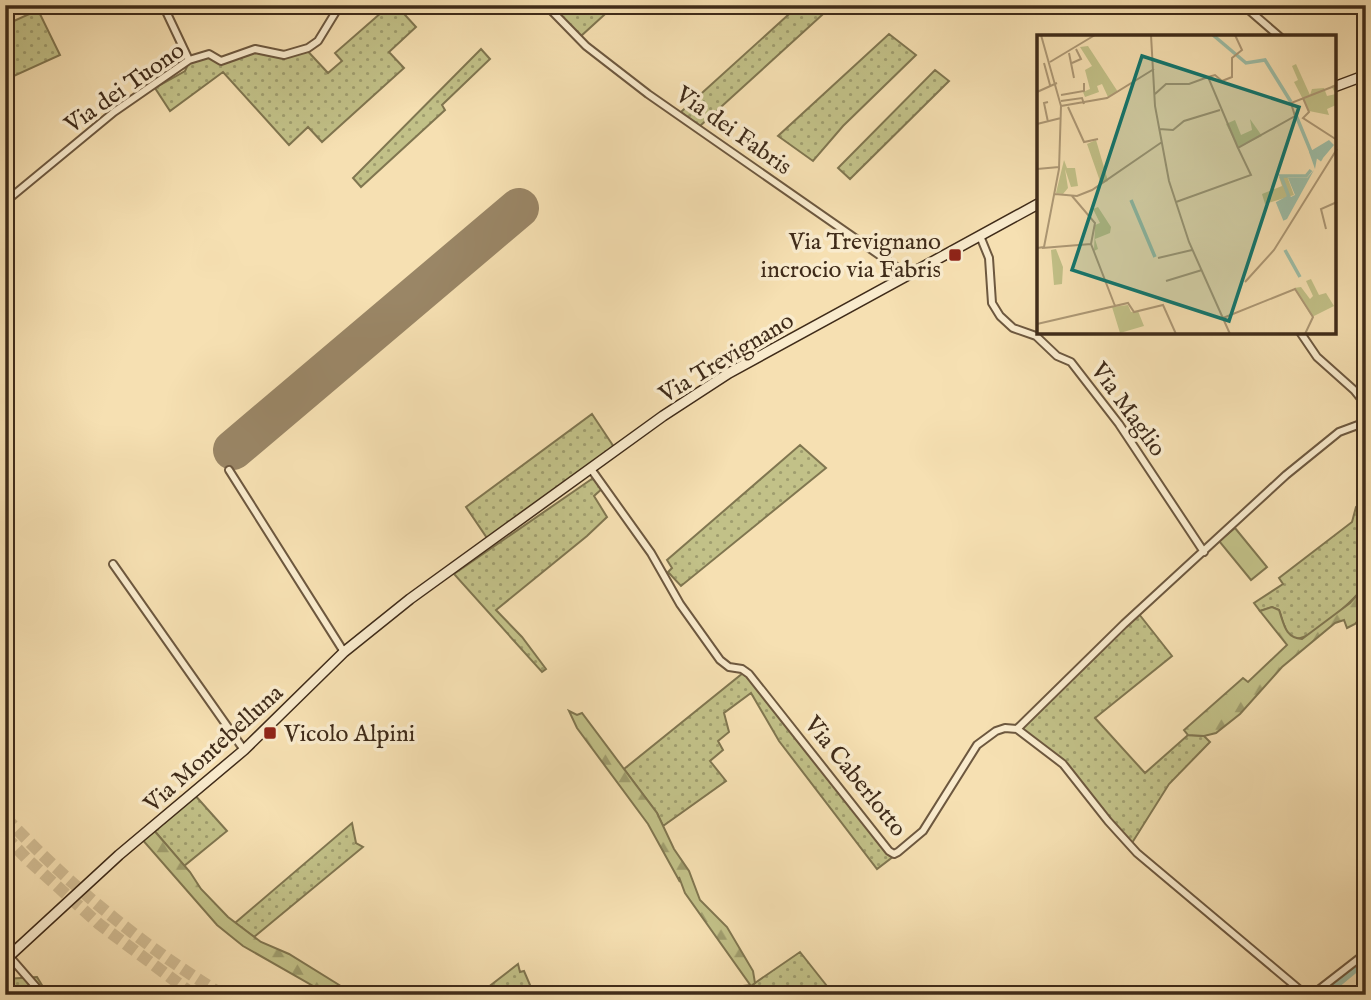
<svg xmlns="http://www.w3.org/2000/svg" width="1371" height="1000" viewBox="0 0 1371 1000" font-family="'IM FELL English',serif">
<defs>
<pattern id="grass-dots" width="8" height="8" patternUnits="userSpaceOnUse" patternTransform="scale(1.75)"><rect width="8" height="8" fill="#c2c188"/><path d="M2 2h.1M6 6h.1" fill="none" stroke="#9f9d6e" stroke-width="1.8" stroke-linecap="round"/></pattern>
<pattern id="forest-firs" width="22" height="20" patternUnits="userSpaceOnUse" patternTransform="scale(1.75)"><rect width="22" height="20" fill="#c2c188"/><path d="M5 1l3.5 6h-7zM16 11l3.5 6h-7z" fill="#9f9d6e"/></pattern>
</defs>
<rect width="100%" height="100%" fill="#f6e0b2"/>
<filter id="stains"><feTurbulence type="fractalNoise" baseFrequency=".00286" numOctaves="4"/><feColorMatrix values="0 0 0 0 .2 0 0 0 0 .09 0 0 0 0 .02 0 0 0 .5 -.17"/></filter>
<radialGradient id="worn" r=".72"><stop offset=".6" stop-color="#630" stop-opacity="0"/><stop offset="1" stop-color="#630" stop-opacity=".3"/></radialGradient>
<path fill="url(#grass-dots)" stroke="#807650" stroke-width="2" d="M390,5H396L416,27L389,52L404,68L322,142L308,127L289,145L223,72L170,111L155,88L185,71L190,60L203,55L223,60L243,53L294,51L303,46L328,73L342,61L335,53Z
M550,5H615L581,36Z
M799,5H833L700,126L681,112Z
M38,10L60,55L5,80V25Z
M889,34L916,55L843,126L813,161L778,136Z
M481,49L490,59L442,105L445,110L361,187L353,178Z
M935,70L949,81L850,179L838,168Z
M592,414L614,447L589,468L487,538L466,507Z
M800,445L826,468L681,586L668,572L672,568L667,560Z
M599,474L604,487L594,496L607,517L587,536L496,610L522,637L546,669L542,672L454,574Z
M1363,500L1366,503V585C1355,598 1309,644 1293,638C1285,635 1282,617 1279,610L1272,607L1260,611L1254,603L1283,584L1279,578L1352,522L1356,507Z
M1135,609L1172,656L1095,718L1145,773L1188,735L1204,736L1210,742L1169,784L1132,843L1106,816L1065,764L1016,727Z
M748,669L894,856L877,869L779,741L751,693L724,713L729,732L718,741L723,750L710,761L726,781L663,826L657,813L624,769Z
M193,793L227,831L184,866L152,828Z
M352,823L356,843L363,847L254,937L235,923Z
M800,952L834,995H748L742,986L752,985Z
M518,964L520,972L524,971L530,985L518,995H478Z
M37,977L48,995H5V979Z"/>
<path fill="url(#forest-firs)" stroke="#807650" stroke-width="2" d="M1366,585V612L1355,624L1347,628L1344,620L1335,623L1282,667L1240,714L1216,733L1204,736L1188,735L1184,730L1243,678L1248,682L1287,645L1260,611L1272,607L1279,610C1284,624 1285,638 1302,639L1350,603Z
M569,711L577,715L582,713L657,813L674,849L689,871L700,900L727,927L753,971L755,983L751,986L685,893L679,877L680,882L648,824L577,728Z
M152,828L190,872L201,889L228,917L261,942L289,954L344,988V995H329L243,946L217,925L140,837Z"/>
<path fill="#c2c188" stroke="#807650" stroke-width="2" d="M1235,528L1267,567L1251,580L1219,541Z"/>
<g fill="none" stroke-linecap="round" stroke-linejoin="round">
<path stroke="#9ebea7" stroke-width="6" d="M1325,995L1366,961"/>
<path stroke="#9a8666" stroke-width="40" d="M233,450L519,208"/>
<path stroke="#d1bc93" stroke-width="12" stroke-dasharray="12 6" stroke-linecap="butt" d="M5,817C69,885 143,946 223,995
M5,836L27,859L99,924L194,995"/>
<defs>
<path id="minor" d="M163,5L189,60
M546,5L586,46L648,94L908,275
M1243,5L1280,37
M5,202L114,112L189,60L209,54L221,61L255,49L284,55L308,48L318,41L340,5
M980,236L989,258L992,303L1000,316L1013,328L1036,336L1057,356L1071,362L1119,424L1204,552
M1300,332L1317,357L1354,390L1366,405
M591,469L651,553L680,604L720,660L729,667L742,669L749,674L889,851L894,854L898,852L923,831L977,745L996,731L1005,728L1017,729L1063,764L1108,821L1137,853L1306,995
M229,470L344,652
M113,564L244,750
M1017,729L1124,624L1286,475L1339,432L1366,422
M9,956L43,995
M1312,995L1366,953"/>
<path id="secondary" d="M1334,87L1366,75
M5,960L119,855L244,750L344,652L410,599L663,416L729,373L1038,204"/>
</defs>
<use href="#minor" stroke="#6d583f" stroke-width="10"/>
<use href="#secondary" stroke="#3f2b19" stroke-width="12"/>
<use href="#minor" stroke="#f9ebcd" stroke-width="6"/>
<use href="#secondary" stroke="#f9ebcd" stroke-width="9"/>
</g>
<g fill="#8f2418" stroke="#f9ebcd" stroke-width="2.5">
<rect x="948" y="248" width="14" height="14" rx="3.5"/>
<rect x="263" y="726" width="14" height="14" rx="3.5"/>
</g>
<g text-anchor="middle" stroke-width="7" stroke-linejoin="round" paint-order="stroke">
<g font-size="24" fill="#3f2b19" stroke="#f9ebcd">
<text transform="translate(124 87) rotate(-35)" y="8">Via dei Tuono</text>
<text transform="translate(734 130) rotate(35)" y="8">Via dei Fabris</text>
<text transform="translate(726 357) rotate(-31)" y="8">Via Trevignano</text>
<text transform="translate(1129 409) rotate(54)" y="8">Via Maglio</text>
<text transform="translate(213 748) rotate(-42)" y="8">Via Montebelluna</text>
<text transform="translate(856 776) rotate(51)" y="8">Via Caberlotto</text>
</g>
<g font-size="24" fill="#3f2b19" stroke="#f9ebcd" text-anchor="end">
<text x="941" y="249">Via Trevignano<tspan x="941" dy="28">incrocio via Fabris</tspan></text>
<text x="284" y="741" text-anchor="start">Vicolo Alpini</text>
</g>
</g>
<g transform="translate(1037 35)">
<rect width="299" height="299" fill="#f6e0b2"/>
<path d="M51,11L81,57L71,62L65,49L60,51L62,57L48,62L46,57L53,54L48,35L55,31L43,12ZM259,29L273,60L275,54L287,53L290,61L299,59L294,51L299,49V70L290,74L292,80L272,76L257,47L261,45L255,31ZM213,84L225,101L201,113L189,89L198,85L204,100L215,95ZM59,105L71,146L64,149L50,109ZM27,125L30,133H38L41,151L34,152L28,134L31,153L26,159L19,158ZM250,141L257,160L228,169L225,159L245,151L242,142ZM61,172L74,192L73,198L58,204L61,214L57,216L58,190L63,188L56,174ZM19,214L26,232L25,249L17,250L14,215ZM274,244L282,260L289,258L297,271L275,282L257,253L264,252L273,264L276,261L269,246ZM91,270L94,277L101,276L107,291L83,298L75,272Z" fill="#c2c188"/>
<path d="M292,105L297,110L286,123H280L278,134L272,117ZM277,135L250,184H249L242,168L258,160L251,143H270Z" fill="#9ebea7"/>
<path fill="none" stroke="#9ebea7" stroke-width="3.5" d="M176,0L209,28L228,25L254,67M258,78L274,117L285,125M94,165L118,222M248,185L241,168L252,162L244,141H269L274,135M248,215L263,242"/>
<path fill="none" stroke="#ad9875" stroke-width="2" d="M114,0L118,71L132,146L152,207L193,299M198,0L205,15L195,23V42L185,46L178,40L171,42L201,113M32,18L37,43M13,27L58,0M7,28L13,50M35,28L44,24L39,14M0,57L20,48M118,59L129,49H152L171,42M24,60L47,56V48M266,63L272,77L266,83L300,105M24,66L45,63L47,69M24,71L70,63L117,34M31,72L47,107L61,104M11,87L7,68L11,67M0,89L24,83M122,94L136,95L147,86L183,75M0,134L22,132M18,159L40,161L55,155L125,107M35,161L58,188L54,209L78,271M139,167L214,140L201,113L258,81L254,68L300,50M289,194L284,174L300,167M0,213L7,212L22,134L24,71L4,0M5,213L54,209M121,223L155,215M129,246L165,235M208,247L237,215L300,114M186,283L258,254L276,282L268,299M0,289L91,268L97,277L126,270L139,299"/>
<path fill="#0f766e" fill-opacity="0.15" stroke="#0f766e" stroke-width="3.5" d="M105,21L262,72L192,286L35,235Z"/>
<rect width="299" height="299" fill="none" stroke="#3f2b19" stroke-width="3.5"/>
</g>
<rect width="1371" height="1000" fill="none" stroke="#f6e0b2" stroke-width="28"/>
<rect x="7" y="7" width="1357" height="986" fill="none" stroke="#3f2b19" stroke-width="3.5"/>
<rect x="14" y="14" width="1343" height="972" fill="none" stroke="#3f2b19" stroke-width="2"/>
<rect width="100%" height="100%" filter="url(#stains)"/>
<rect width="100%" height="100%" fill="url(#worn)"/>
</svg>
